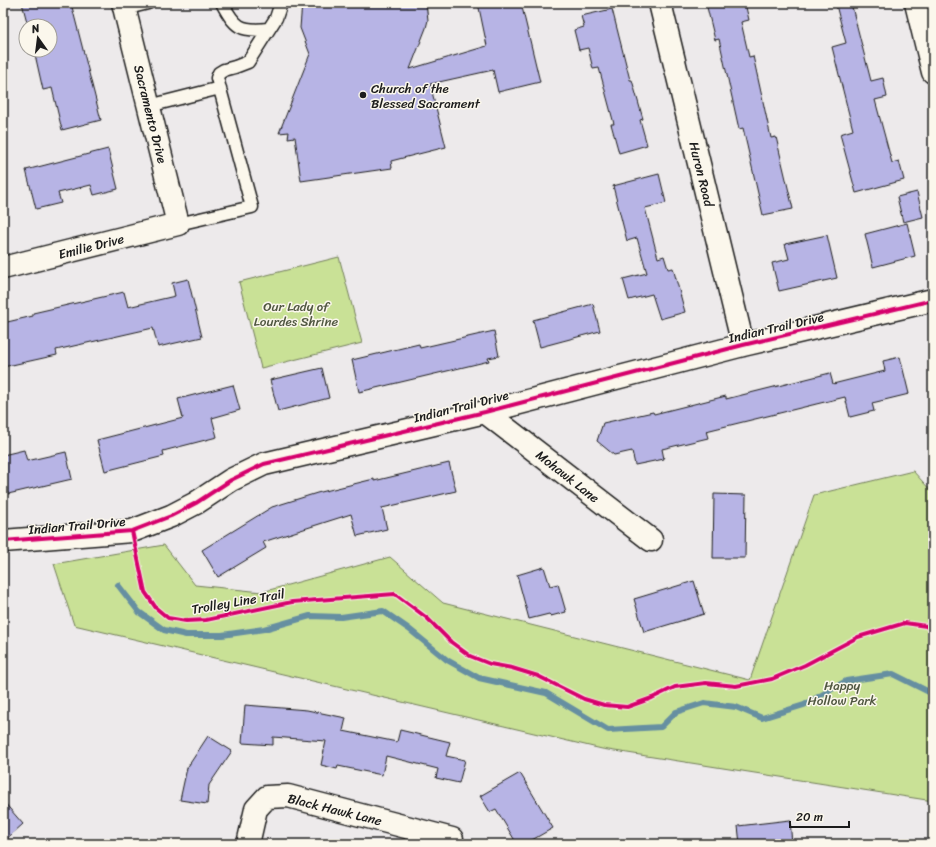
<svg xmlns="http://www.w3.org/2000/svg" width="936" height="847" viewBox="0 0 936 847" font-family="Sriracha,sans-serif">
<rect width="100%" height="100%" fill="#edeaeb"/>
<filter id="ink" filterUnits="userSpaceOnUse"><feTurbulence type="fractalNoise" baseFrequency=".025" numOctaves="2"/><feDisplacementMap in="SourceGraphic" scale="8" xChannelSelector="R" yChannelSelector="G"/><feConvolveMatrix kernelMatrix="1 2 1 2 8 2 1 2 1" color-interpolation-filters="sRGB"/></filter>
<g filter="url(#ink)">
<path fill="#c9e196" stroke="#727e59" d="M339,257L362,343L261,368L239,282Z
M913,471L933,493V801L602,749L74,625L54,564L164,545L195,585L262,592L390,557L443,603L750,680L814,495Z"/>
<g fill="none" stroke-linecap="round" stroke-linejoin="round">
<path stroke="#668fa1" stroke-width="6" d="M118,585L139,612L164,630L186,635H222L264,629L310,616L341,617L383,611L409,629L447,660L479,678L546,693L608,730L661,727L676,712L704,703L736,707L762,718L804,705L846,681L893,674L933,694"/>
</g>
<path fill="#b7b4e5" stroke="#1c1c1c" d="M22,3H71L101,120L62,130L52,88L43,90L34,50H50V26H28Z
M302,3H426L428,20L426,28L410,69L487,46L478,3H521L540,82L498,92L493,70L430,84L446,147L391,161L392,168L301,181L295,137L288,138L289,132L279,133L310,54L300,28Z
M706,3H745L749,20L741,22L749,57L753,56L771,138L776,137L793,209L763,215L743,128L739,129L719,39L715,40Z
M844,3H851L871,81L883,78L887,97L875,100L892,163L899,161L904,180L856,193L840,134L853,130L832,47L846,43L836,5Z
M612,9L630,80H632L643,119L640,120L647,145L619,153L611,124H614L599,68L593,69L588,48L579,50L574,30L584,27L581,16Z
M108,149L118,189L94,195L91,185L58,193L61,203L36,209L26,170Z
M659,174L666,203L645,208L658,258L664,256L668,269L673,268L685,312L660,319L652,294L629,300L623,279L647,273L637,238L627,241L613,186Z
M917,192L923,217L903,222L897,197Z
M907,223L915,256L873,267L865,234Z
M827,235L837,278L779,291L772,263L789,259L785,244Z
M188,279L202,337L158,347L153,328L56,350L57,355L3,367V323L33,316V313L124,292L128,307L175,296L172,283Z
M593,304L600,331L540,347L533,320Z
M494,331L499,356L488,358L489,361L359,392L352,360L419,344L420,348Z
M900,357L909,394L872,403L874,411L850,417L845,397L706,431L708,438L662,449L664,459L635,465L632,451L614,455L597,441L603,423L653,412L654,414L726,396V399L830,373L833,384L885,371L883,361Z
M322,368L329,398L278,411L270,380Z
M233,385L240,410L212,418L217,437L163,451L164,456L105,471L97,440L183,418L178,399Z
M24,450L27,461L66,452L72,479L8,494L3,471V455Z
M449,463L456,491L382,508L387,529L357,536L351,514L263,542L266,548L218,577L202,550L272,507L317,493L374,479V481Z
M714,494L746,495L745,558H713Z
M544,567L550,586L558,584L566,612L551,616L549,614L529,619L517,575Z
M694,581L704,614L644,632L634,599Z
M245,705L307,710L346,718L343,731L397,742L400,730L450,742L446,756L465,760L459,783L436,778L438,769L386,756L382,775L338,766L337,769L321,765L326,741L273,737V745L242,743Z
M208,736L232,751L209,785L207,804L180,800L187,768Z
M520,773L553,828L525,844H517L496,809L490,812L480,796Z
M3,801L23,824L3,842Z
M790,820L792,844H740L738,826Z"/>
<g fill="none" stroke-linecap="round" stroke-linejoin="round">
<defs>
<path id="lane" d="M222,3C235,27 240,32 268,29
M124,9L148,3
M149,106L220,88
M178,224L252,207L217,78L219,73L224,70L235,67L248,62L276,18L281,3"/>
<path id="street" d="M660,3L743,345
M916,3L933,72
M3,268L178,224L123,3
M485,412L651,540
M3,541L132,531L171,516L196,503L231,480L264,464L485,412L743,345L933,300
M248,844L256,809L267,797L288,796L452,839"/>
</defs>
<use href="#lane" stroke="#1c1c1c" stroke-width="15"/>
<use href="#street" stroke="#1c1c1c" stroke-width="25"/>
<use href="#lane" stroke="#fbf7ec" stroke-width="12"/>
<use href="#street" stroke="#fbf7ec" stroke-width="22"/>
<defs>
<path id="cycleway" d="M132,531L145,592L156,608L168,618L186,621L206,620L292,602L395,594L427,618L451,642L470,656L490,664L512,668L538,676L584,699L604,705L627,707L652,698L675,687L706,683L736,686L772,679L805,665L858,637L905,623L926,626L933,632
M3,541L132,531L171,516L196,503L231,480L264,464L485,412L743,345L933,300"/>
</defs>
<use href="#cycleway" stroke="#fbf7ec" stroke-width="6"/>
<use href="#cycleway" stroke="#d6006c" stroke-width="4"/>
</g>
</g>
<circle fill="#1c1c1c" stroke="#fbf7ec" stroke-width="1.5" cx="363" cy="95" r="4"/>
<g text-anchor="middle" stroke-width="3" stroke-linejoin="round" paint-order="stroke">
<g font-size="13" fill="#1c1c1c" stroke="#fbf7ec" text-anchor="start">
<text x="371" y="93">Church of the<tspan x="371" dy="15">Blessed Sacrament</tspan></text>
</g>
<g font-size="13" fill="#1c1c1c" stroke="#fbf7ec">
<text transform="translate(151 114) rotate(76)" y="5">Sacramento Drive</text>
<text transform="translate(702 174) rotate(76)" y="5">Huron Road</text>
<text transform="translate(91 246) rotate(-14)" y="5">Emilie Drive</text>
<text transform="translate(776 327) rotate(-13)" y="5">Indian Trail Drive</text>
<text transform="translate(461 406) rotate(-14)" y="5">Indian Trail Drive</text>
<text transform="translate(568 476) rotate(38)" y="5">Mohawk Lane</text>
<text transform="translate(77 525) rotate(-5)" y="5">Indian Trail Drive</text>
<text transform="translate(238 601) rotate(-10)" y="5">Trolley Line Trail</text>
<text transform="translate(335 809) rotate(14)" y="5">Black Hawk Lane</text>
</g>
<g font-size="13" fill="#505741" stroke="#fbf7ec">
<text x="296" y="311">Our Lady of<tspan x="296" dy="15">Lourdes Shrine</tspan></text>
<text x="842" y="690">Happy<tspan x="842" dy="15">Hollow Park</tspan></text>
</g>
</g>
<rect width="936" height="847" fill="none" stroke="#fbf7ec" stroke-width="16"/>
<rect x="8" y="8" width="920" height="831" fill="none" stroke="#1c1c1c" stroke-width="1.5" filter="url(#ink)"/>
<g transform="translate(38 38) rotate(346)"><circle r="19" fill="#fbf7ec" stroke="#a29f99"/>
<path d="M0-3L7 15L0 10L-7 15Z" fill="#1c1c1c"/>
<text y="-6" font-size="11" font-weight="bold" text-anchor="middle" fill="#1c1c1c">N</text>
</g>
<path d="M790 821v6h59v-6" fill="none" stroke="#1c1c1c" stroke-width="2"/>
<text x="796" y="821" font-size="12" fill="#1c1c1c" stroke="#fbf7ec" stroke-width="3" paint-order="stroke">20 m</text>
</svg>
